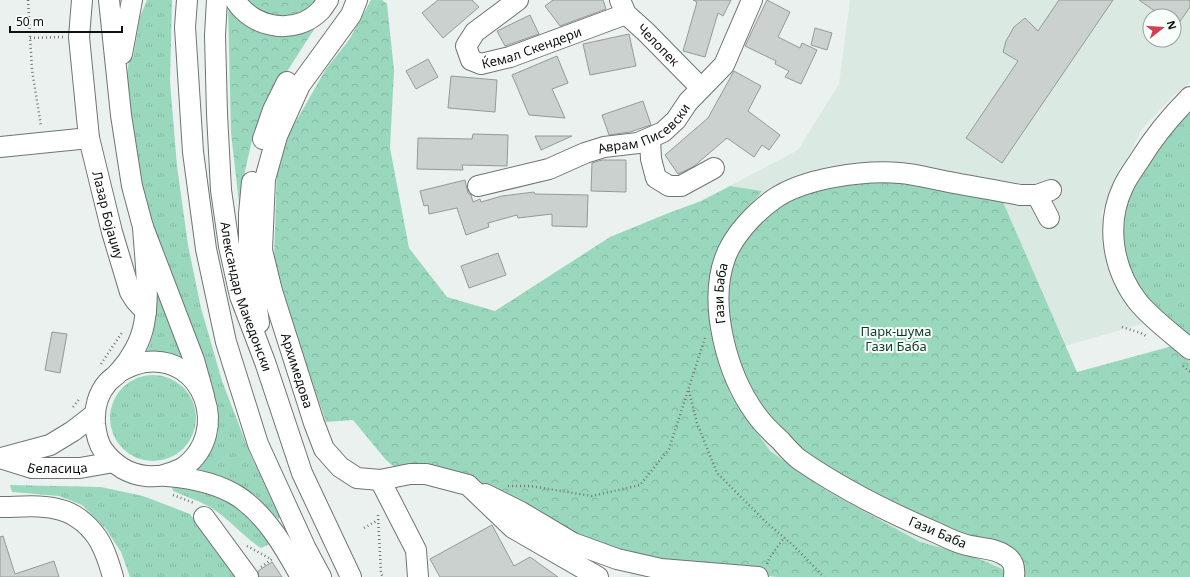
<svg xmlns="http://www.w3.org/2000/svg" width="1190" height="577" viewBox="0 0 1190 577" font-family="'Noto Sans',sans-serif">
<defs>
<pattern id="grass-tufts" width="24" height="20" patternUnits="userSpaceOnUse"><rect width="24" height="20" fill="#9ad8bd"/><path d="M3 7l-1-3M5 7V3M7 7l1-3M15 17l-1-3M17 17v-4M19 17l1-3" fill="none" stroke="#84b8a1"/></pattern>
<pattern id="forest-crowns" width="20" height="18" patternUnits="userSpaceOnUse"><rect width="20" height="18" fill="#9ad8bd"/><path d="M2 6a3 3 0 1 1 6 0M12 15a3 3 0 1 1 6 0" fill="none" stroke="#84b8a1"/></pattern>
</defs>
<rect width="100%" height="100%" fill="#ebf1ee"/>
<path fill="#dae9e2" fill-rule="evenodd" d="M850,0H1190V83L1172,97L1142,129L1101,213L1107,245L1152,321L999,365L1078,577H631L585,414L711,242L730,186L798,150L839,84ZM1150,16H1174V40H1150Z"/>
<path fill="url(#grass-tufts)" d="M147,0H172L170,82L177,166L188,245L201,308L222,381L251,456L280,518L278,519L255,495L224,477L198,469L212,450L215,442L218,432L217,405L186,335L143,205L134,148L133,125L126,84L129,59L133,58L140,17Z
M1190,97V349L1139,303L1115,214Z
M156,286L184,361L146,353C157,332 156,310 155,288Z
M110 418a43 43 0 1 1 86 0a43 43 0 1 1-86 0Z
M10,485L101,487L143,496L190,514L228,563L237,577H130L121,552L106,529L82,505L59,496L12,492Z
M172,487H194L230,500L259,524L272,543L261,548C242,536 228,517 208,506C197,500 184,496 173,491Z"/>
<path fill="url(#forest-crowns)" d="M241,0H321L319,4L282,22Z
M371,0H382L387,4L394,70L390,148L409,248L447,297L495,311L610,237L666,214L701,201L730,186L762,191L718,247L711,327L730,394L770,451L827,491L920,542L975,557L1002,569L1006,575V577H777L648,560L601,548L515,505L398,470L386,460L353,420L326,422L301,351L274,259L277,167L291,130L326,69L349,40Z
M228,5L264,31L318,23L274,92L254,131L244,176L242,204L239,203L231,133Z
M876,179L1003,202L1077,372L1176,345L1190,349V577H1014L1013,562L851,491L765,423L727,346L726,258L750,226L795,196Z"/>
<path fill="#cbd1ce" stroke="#949a97" d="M438,0H472L479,7L443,38L422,13Z
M553,0H603L606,9L560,26L545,6Z
M693,0H731L723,16L718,13L705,57L683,51L697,2Z
M767,0L790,12L778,37L800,48L802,43L817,50L801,84L785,77L789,71L775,64L776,61L745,46Z
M1059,0H1113L1002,163L966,138L1018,61L1003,52L1006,41L1014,27L1025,18L1038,31Z
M1139,0H1190V7L1174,30V16H1162Z
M530,15L539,34L505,46L497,31Z
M815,28L832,33L827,50L811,45Z
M629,34L636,66L590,75L583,44Z
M557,56L568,83L552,89L565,118L529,115L512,75Z
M428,59L438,77L416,89L406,71Z
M734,71L761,86L748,111L780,135L769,150L762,145L754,157L727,138L693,167L678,174L665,155L708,118Z
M451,76L497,80L495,112L448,108Z
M643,101L651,125L630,132L609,135L602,115Z
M473,134L508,135L507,166L462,165L463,170L417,169L418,138L472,139Z
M535,136H572L541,150Z
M602,160H626V192L591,191L592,163Z
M465,180L467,189L468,193L471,195L473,202L480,199L481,202L502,196L534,192L535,194L588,195L587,227L552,226V214L518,218L517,215L488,223L489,227L466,235L457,208L429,214L428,205L424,206L420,191Z
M498,253L506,275L469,288L461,266Z
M52,332L67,334L60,373L45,370Z
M492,525L514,566L530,557L558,577H440L430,559Z
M3,536L15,574L54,561L59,577H0V537Z
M272,562L282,577H259L258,571Z"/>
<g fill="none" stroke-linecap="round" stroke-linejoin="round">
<defs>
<g id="minor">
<path id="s1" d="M82,0L79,37L89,138L112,232L130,292L135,300L146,312"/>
<path d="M109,0L121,115L132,186L143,227L194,360L204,396"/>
<path d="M187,0L185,27L193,152L206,249L226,342L258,444L306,549L321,577"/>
<path id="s2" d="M217,0L215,35L217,114L221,190L229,246L240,296L265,362L302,473L351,577"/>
<path d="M235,0C253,29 296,36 321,10C323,7 326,3 328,0"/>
<path id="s3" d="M357,0L351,15L300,85L277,136L265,179L262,250L272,291L314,423L324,449L340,467L357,478L380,480L410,474H426L468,485L513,528L598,577"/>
<path id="s4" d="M518,0L475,32L466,46L471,60L481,64L510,57L626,14"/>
<path id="s5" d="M620,0L626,14L646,32L701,88"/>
<path d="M122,54L132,0"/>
<path d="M1190,97C1171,116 1153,138 1139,161C1133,170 1127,178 1123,187C1105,225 1113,270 1138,302C1153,320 1173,334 1190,349"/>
<path d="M263,139L273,110L287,82"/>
<path d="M650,139L651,159L656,178L669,186H681L714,168"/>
<path d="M0,147L89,138"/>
<path d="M252,182L249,214V247L259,323"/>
<path id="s6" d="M478,186L549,169L585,153L604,147L638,143L663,132L676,120L688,102L724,65L752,0"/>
<path d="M1037,195L1049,218"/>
<path d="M143,227C145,259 150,292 144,324C141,341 131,359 119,372C116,376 112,378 108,382C98,393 94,409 95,424C96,433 98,443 103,450C113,464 128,474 146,476C153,477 160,475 167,476C191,478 218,483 239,497C267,516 285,548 301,577"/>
<path d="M119,372C128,367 135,364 145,362C204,354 231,432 184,467C178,471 170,473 164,475"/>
<path id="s7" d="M0,458L32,468H80L114,462"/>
<path d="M1,458L50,445L73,431L95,414"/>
<path d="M380,480L416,550L418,577"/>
<path d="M485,494L521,512L573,543L617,559L661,569L758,577"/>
<path d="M0,507C19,507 43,504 61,510C77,514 92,528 100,542C106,553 110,566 113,577"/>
<path d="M204,517L248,577"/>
<path id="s8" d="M1014,577C1015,568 1014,561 1006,556C995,548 983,549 971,546C959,544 947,538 937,533C890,513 842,489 800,460C793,455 786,447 780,440C771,432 762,423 755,413C727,374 708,305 725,258C733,236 754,213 774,199C804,178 864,170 900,173C914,174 929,178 944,181C969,186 995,190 1020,195H1037L1051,190"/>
</g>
</defs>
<use href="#minor" stroke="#6f7572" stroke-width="22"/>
<path stroke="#727775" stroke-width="2.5" stroke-dasharray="1 3" stroke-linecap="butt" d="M28,0L32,70L41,126
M30,38L63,37
M1122,327L1141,333L1146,336
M101,364L123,331
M1183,366L1190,372
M689,391L697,423L717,473L767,523L794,546L824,577
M73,407L80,398
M508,486H530L592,496L640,485L669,449L705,338
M173,495L194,503
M378,515L381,574L383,577
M364,528L378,520
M247,546L269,558
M767,564L770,557L784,538
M261,567L272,559"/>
<use href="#minor" stroke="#fff" stroke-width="20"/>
</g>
<g text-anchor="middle" stroke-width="4" stroke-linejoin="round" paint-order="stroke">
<g font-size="13" fill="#0e1110" stroke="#f8fffb">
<text dy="5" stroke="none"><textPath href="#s4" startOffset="149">Ќемал Скендери</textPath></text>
<text dy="5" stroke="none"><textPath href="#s5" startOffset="60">Челопек</textPath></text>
<text dy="5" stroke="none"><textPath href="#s6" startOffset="178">Аврам Писевски</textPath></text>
<text dy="5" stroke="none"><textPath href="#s1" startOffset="218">Лазар Бојаџиу</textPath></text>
<text dy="5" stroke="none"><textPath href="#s8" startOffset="445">Гази Баба</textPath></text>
<text dy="5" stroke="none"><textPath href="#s2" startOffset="300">Александар Македонски</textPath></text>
<text dy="5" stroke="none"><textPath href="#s3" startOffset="400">Архимедова</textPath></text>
<text dy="5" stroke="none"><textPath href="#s7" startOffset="59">Беласица</textPath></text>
<text transform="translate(938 532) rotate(23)" y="5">Гази Баба</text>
</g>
<g font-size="13" fill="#0d3829" stroke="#f8fffb">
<text x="896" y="336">Парк-шума<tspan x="896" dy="15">Гази Баба</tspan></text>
</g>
</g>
<g transform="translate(1162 28) rotate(73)"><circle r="19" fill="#f8fffb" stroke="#9aa09d"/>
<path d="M0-3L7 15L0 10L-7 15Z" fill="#d14156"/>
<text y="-6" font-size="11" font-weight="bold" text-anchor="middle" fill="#0e1110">N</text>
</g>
<path d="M10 26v6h112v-6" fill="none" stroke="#0e1110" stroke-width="2"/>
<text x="16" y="26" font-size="12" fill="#0e1110" stroke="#f8fffb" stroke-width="3" paint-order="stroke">50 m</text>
</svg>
